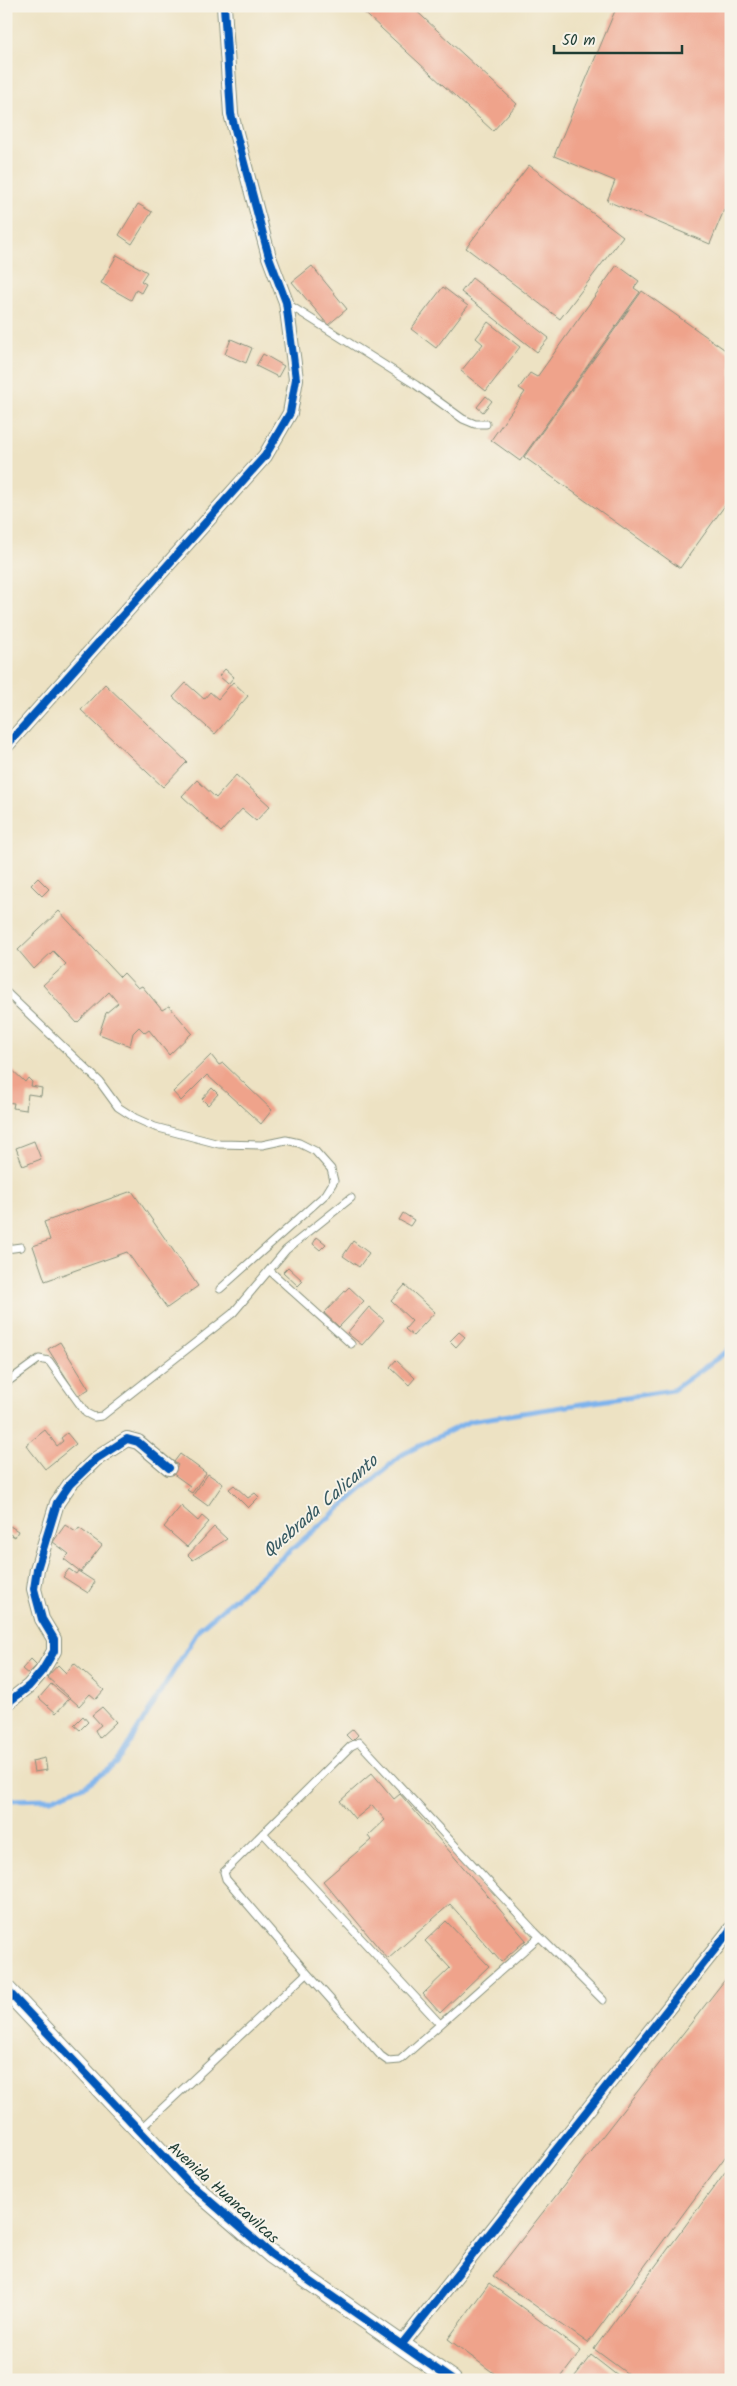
<svg xmlns="http://www.w3.org/2000/svg" width="737" height="2386" viewBox="0 0 737 2386" font-family="Kalam,sans-serif">
<rect width="100%" height="100%" fill="#f7f3e8"/>
<filter id="ink" filterUnits="userSpaceOnUse"><feTurbulence type="fractalNoise" baseFrequency=".02" numOctaves="2"/><feDisplacementMap in="SourceGraphic" scale="10" xChannelSelector="R" yChannelSelector="G"/><feConvolveMatrix kernelMatrix="1 2 1 2 8 2 1 2 1" color-interpolation-filters="sRGB"/></filter>
<filter id="wash" filterUnits="userSpaceOnUse"><feTurbulence type="fractalNoise" baseFrequency=".0096" numOctaves="4" result="noise"/><feDisplacementMap in="SourceGraphic" scale="20" xChannelSelector="R" yChannelSelector="G"/><feGaussianBlur stdDeviation="1.12" result="paint"/><feColorMatrix in="noise" values="0 0 0 0 0 0 0 0 0 0 0 0 0 0 0 0 0 1.4 0 .05"/><feComposite in="paint" operator="in"/></filter>
<g filter="url(#wash)">
<rect width="100%" height="100%" fill="#ede2c3"/>
<g fill="none" stroke-linecap="round" stroke-linejoin="round">
<path stroke="#7eb3ec" stroke-width="5" d="M6,1800L51,1799L86,1785L117,1763L200,1628L403,1454L470,1421L673,1390L726,1352L731,1347"/>
</g>
<g id="blocks">
<path fill="#efa38b" d="M357,6H411L517,104L493,131Z
M617,6H731V193L710,244L607,201L615,181L554,156Z
M529,165L623,236L560,319L466,248Z
M138,204L152,212L132,244L119,235Z
M117,255L147,272L141,281L146,284L141,293L136,290L131,300L101,283Z
M617,265L639,281L634,288L640,292L520,461L491,440L525,392L519,388L530,373L537,377Z
M312,266L347,309L328,325L292,282Z
M472,278L549,338L537,352L461,292Z
M443,287L468,306L436,348L411,329Z
M642,291L731,354V497L680,568L524,457Z
M488,322L520,347L486,391L461,371L483,344L476,338Z
M231,339L252,348L246,363L225,354Z
M263,354L284,366L278,377L256,366Z
M486,396L492,401L483,412L477,407Z
M225,669L234,677L228,684L219,676Z
M233,682L248,696L215,734L173,697L186,683L204,699L210,692L218,699Z
M105,684L187,762L163,787L81,710Z
M236,775L270,806L256,821L242,809L221,832L182,796L197,780L216,798Z
M38,878L49,889L42,896L31,885Z
M59,911L120,977L124,973L138,988L142,986L162,1010L169,1006L192,1033L169,1055L149,1030L145,1033L139,1027L133,1033L130,1046L99,1034L106,1013L118,1003L109,992L77,1023L43,985L66,964L53,951L34,969L18,950Z
M211,1055L219,1065L223,1063L272,1110L261,1124L207,1075L181,1101L173,1092Z
M6,1064L25,1082L28,1078L32,1082L31,1086L42,1088L41,1096L28,1094L26,1110L13,1108L14,1103L6,1102Z
M212,1088L218,1094L208,1105L202,1099Z
M34,1141L41,1159L23,1166L16,1148Z
M132,1191L198,1286L167,1308L127,1252L45,1281L33,1246L50,1240L44,1222Z
M403,1213L414,1220L410,1226L399,1220Z
M317,1237L326,1244L320,1250L313,1244Z
M353,1241L369,1253L359,1267L343,1256Z
M288,1267L303,1281L298,1286L283,1272Z
M405,1285L435,1312L413,1336L405,1329L412,1321L391,1301Z
M349,1287L364,1301L339,1327L324,1313Z
M369,1307L384,1320L362,1345L347,1333Z
M459,1332L465,1337L456,1347L450,1341Z
M60,1342L89,1389L78,1396L48,1349Z
M396,1360L415,1378L409,1385L390,1367Z
M45,1430L57,1446L63,1441L61,1438L67,1433L76,1444L45,1469L26,1445Z
M180,1454L206,1473L192,1493L187,1490L190,1486L172,1473L178,1465L174,1462Z
M208,1474L223,1484L208,1506L193,1495Z
M234,1485L248,1498L255,1493L259,1497L248,1508L229,1489Z
M181,1506L198,1521L202,1516L209,1522L187,1547L164,1527Z
M65,1525L76,1532L79,1528L102,1545L81,1572L64,1559L69,1554L53,1542Z
M10,1526L18,1531L15,1537L6,1532Z
M214,1527L227,1539L193,1560L188,1555Z
M69,1569L76,1574L78,1571L95,1582L88,1593L63,1577Z
M31,1659L37,1665L28,1674L22,1669Z
M74,1663L104,1690L96,1699L90,1694L79,1706L47,1677L58,1665L66,1673Z
M51,1684L69,1699L56,1713L39,1698Z
M102,1707L116,1722L99,1738L95,1730L101,1725L92,1715Z
M83,1716L88,1722L80,1730L74,1725Z
M353,1729L358,1735L352,1741L346,1735Z
M45,1758L47,1770L34,1772L32,1761Z
M372,1773L394,1799L400,1794L526,1940L501,1962L450,1904L388,1959L323,1881L371,1840L368,1836L385,1820L372,1805L355,1819L340,1801Z
M446,1921L489,1966L440,2013L423,1994L450,1968L425,1941Z
M731,1972V2149L588,2343L493,2276Z
M731,2164V2380H636L594,2349Z
M489,2283L581,2351L559,2380H503L448,2339Z
M591,2355L623,2380H572Z"/>
</g>
</g>
<g filter="url(#ink)">
<use href="#blocks" fill-opacity="0" stroke="#86907c" stroke-width="1"/>
<g fill="none" stroke-linecap="round" stroke-linejoin="round">
<defs>
<path id="service" d="M286,303L416,385L463,419L475,424H486
M6,992L99,1081L118,1107L135,1118L155,1127L219,1144L262,1145L286,1140L299,1143L315,1151L331,1169L334,1181L326,1194L220,1289
M6,1249L21,1247
M269,1270L351,1344
M6,1383L39,1359L49,1361L86,1413L94,1417L102,1416L233,1313L286,1250L351,1198
M263,1833L440,2024
M307,1973L381,2056L388,2061L400,2060L539,1937
M139,2130L307,1973L226,1879L224,1872L351,1746L359,1742L535,1932L603,2000"/>
<path id="minor" d="M6,746L265,456L290,413L296,379L286,302L269,257L231,114L224,6
M6,1704L29,1686L42,1671L54,1651V1639L42,1619L34,1589L37,1569L57,1503L70,1484L96,1459L127,1439L138,1442L169,1468
M402,2344L731,1929"/>
<path id="tertiary" d="M6,1989L190,2184L271,2254L452,2380"/>
</defs>
<use href="#service" stroke="#86907c" stroke-width="9"/>
<use href="#minor" stroke="#86907c" stroke-width="16"/>
<use href="#tertiary" stroke="#86907c" stroke-width="20"/>
<use href="#service" stroke="#fff" stroke-width="7"/>
<use href="#minor" stroke="#fff" stroke-width="14"/>
<use href="#tertiary" stroke="#fff" stroke-width="18"/>
<defs>
<path id="cycleway" d="M6,746L265,456L290,413L296,379L286,302L269,257L231,114L224,6
M6,1704L29,1686L42,1671L54,1651V1639L42,1619L34,1589L37,1569L57,1503L70,1484L96,1459L127,1439L138,1442L169,1468
M6,1989L190,2184L271,2254L452,2380
M402,2344L731,1929"/>
</defs>
<use href="#cycleway" stroke="#f7f3e8" stroke-width="11"/>
<use href="#cycleway" stroke="#0057b8" stroke-width="8"/>
</g>
</g>
<g text-anchor="middle" stroke-width="4" stroke-linejoin="round" paint-order="stroke">
<g font-size="16" fill="#1f3d34" stroke="#f7f3e8">
<text transform="translate(224 2192) rotate(42)" y="6">Avenida Huancavilcas</text>
</g>
<g font-size="18" font-style="italic" fill="#375a62" stroke="#f7f3e8">
<text transform="translate(320 1506) rotate(-41)" y="6">Quebrada Calicanto</text>
</g>
</g>
<rect width="737" height="2386" fill="none" stroke="#f7f3e8" stroke-width="25"/>
<path d="M554 45v8h128v-8" fill="none" stroke="#1f3d34" stroke-width="2.5"/>
<text x="562" y="45" font-size="15" fill="#1f3d34" stroke="#f7f3e8" stroke-width="4" paint-order="stroke">50 m</text>
</svg>
